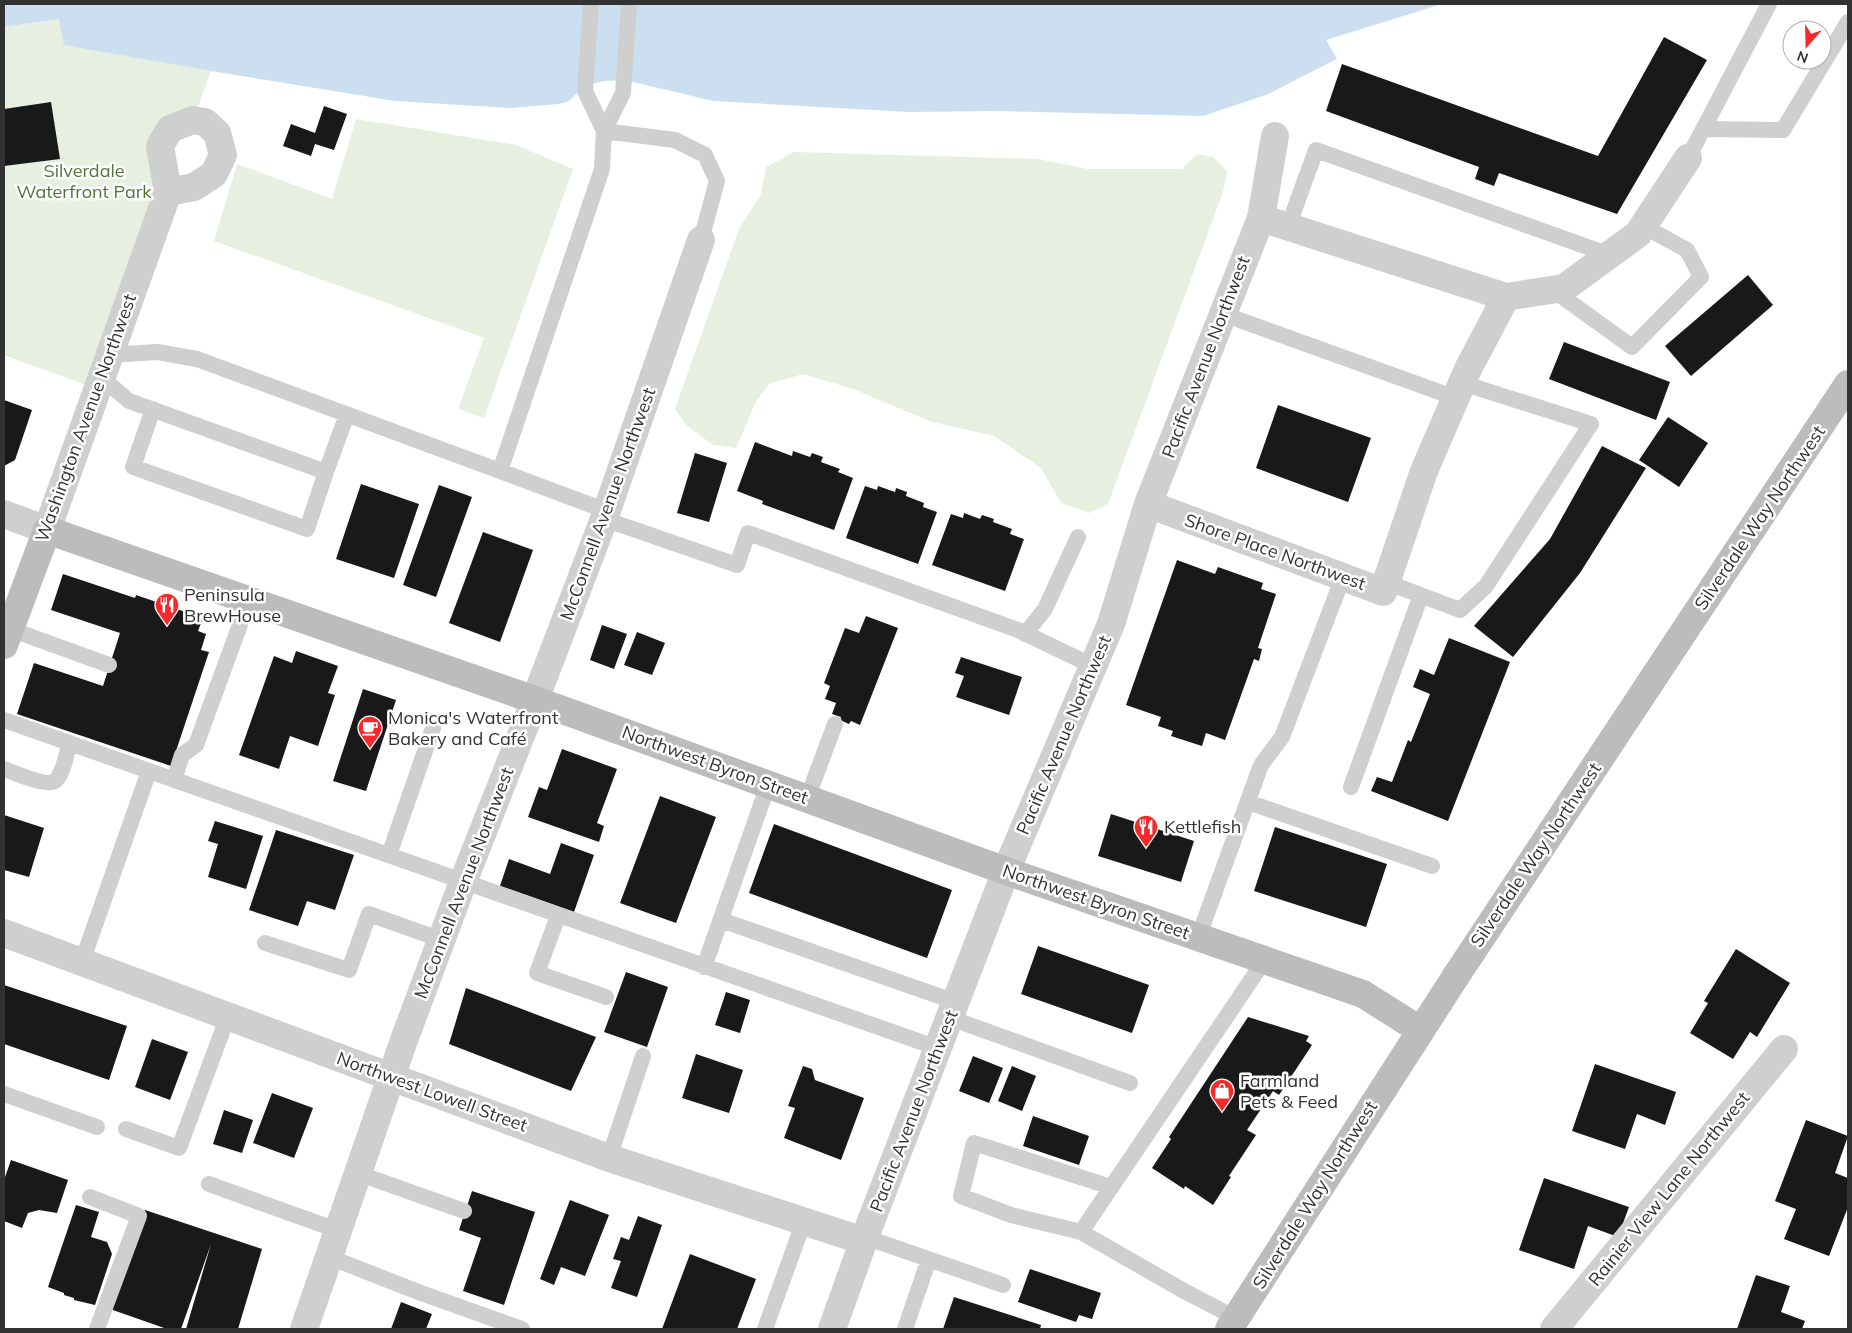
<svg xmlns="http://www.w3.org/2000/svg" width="1852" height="1333" viewBox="0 0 1852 1333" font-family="Mulish,sans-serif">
<rect width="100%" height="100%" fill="#fff"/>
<path fill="#e7efe0" d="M59,19L148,59L211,71L193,120L170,129L168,192L97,389L4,355V27Z
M356,119L516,145L573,169L484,418L458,409L484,338L214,241L237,164L332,199Z
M794,152L1038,159L1088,169H1182L1197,154L1213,157L1227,171L1223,192L1108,504L1089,513L1061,503L1041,468L994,436L932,422L853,389L803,374L769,384L756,401L736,448L713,445L687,426L675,409L739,229L761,194L766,167Z"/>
<path fill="#cbdff0" d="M4,4H1442L1326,40L1337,59L1266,95L1203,116L995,111L909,112L713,101L625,80L604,81L584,86L569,101L559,104L512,108L395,101L211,71L64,45L59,19L4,27Z"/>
<path fill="#191919" d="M1664,37L1707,60L1617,214L1499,173L1494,186L1475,179L1479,167L1326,111L1342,64L1598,156Z
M51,102L60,159L4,166V109Z
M324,106L347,114L334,150L315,144L311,156L283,146L291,124L315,133Z
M1748,275L1773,305L1691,376L1665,346Z
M1564,342L1670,382L1656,420L1549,379Z
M4,400L32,410L15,460L4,466Z
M1278,405L1371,438L1348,502L1256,468Z
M1668,417L1708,443L1679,487L1639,460Z
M755,442L792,456L793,451L810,457L812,453L823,457L821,462L840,469L838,472L853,478L834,530L762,504L763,501L737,491Z
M1602,446L1646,468L1580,573L1513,657L1474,626L1550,539Z
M695,453L727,463L709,522L677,513Z
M361,484L419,504L394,578L336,559Z
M439,485L472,497L436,597L403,585Z
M865,486L877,490L878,486L895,492L896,488L907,492L906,496L924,503L923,507L937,512L918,564L846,538Z
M964,513L980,519L982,515L994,519L993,522L1012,529L1010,534L1024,539L1005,591L932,565L951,514L963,518Z
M483,532L533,550L500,642L449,623Z
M1177,560L1215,574L1218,567L1263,583L1261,589L1276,594L1258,648L1262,649L1259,661L1254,659L1225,740L1206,733L1202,746L1171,736L1173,731L1158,726L1161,717L1126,705Z
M63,574L135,598L136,595L203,618L198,631L206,634L201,650L209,652L171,766L17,714L34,663L103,686L120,633L51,610Z
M866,616L898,628L860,725L851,721L849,724L840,720L841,717L832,714L836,703L825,699L830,686L824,683L845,628L859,633Z
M602,625L627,634L614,669L590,660Z
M637,632L665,643L652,675L624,665Z
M1449,638L1510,662L1448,821L1371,791L1377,777L1392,782L1408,740L1411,742L1430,694L1413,687L1420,669L1434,675Z
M296,651L338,666L328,693L335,695L318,746L290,736L279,769L239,755L274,656L292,663Z
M961,657L1022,677L1009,715L956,697L964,676L955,673Z
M363,689L396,700L366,791L333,781Z
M562,749L617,769L597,823L604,826L599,842L528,817L539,787L547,790Z
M660,796L716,817L676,923L620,903Z
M1111,814L1194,841L1181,882L1098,856Z
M4,815L44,828L29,877L4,870Z
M215,821L263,836L246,889L208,877L218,844L208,841Z
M774,824L952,890L927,958L749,893Z
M1275,827L1387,864L1366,927L1254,891Z
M276,830L354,855L335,910L307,901L298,926L249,910Z
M561,843L594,855L574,912L500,886L509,859L550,874Z
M1038,946L1149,985L1132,1033L1021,994Z
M1736,949L1790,983L1757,1037L1750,1032L1733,1059L1690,1033L1708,1003L1704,1001Z
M626,972L668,987L647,1047L604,1032Z
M4,985L127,1026L109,1080L4,1044Z
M466,988L596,1037L571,1091L449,1044Z
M726,992L750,1000L740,1033L715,1025Z
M1248,1017L1309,1036L1306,1041L1312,1045L1279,1095L1273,1091L1247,1130L1256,1135L1229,1176L1231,1177L1213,1205L1185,1186L1184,1189L1152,1168L1171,1139L1169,1137Z
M152,1039L188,1052L170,1100L135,1087Z
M696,1054L743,1070L729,1113L682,1098Z
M973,1056L1003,1068L989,1103L959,1091Z
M1595,1064L1676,1092L1665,1125L1637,1114L1625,1149L1572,1131Z
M803,1066L812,1069L815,1080L864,1098L841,1160L784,1138L795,1108L788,1106Z
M1012,1066L1036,1076L1022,1111L998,1101Z
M272,1093L313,1108L294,1158L253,1143Z
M224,1110L253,1120L242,1153L213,1144Z
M1033,1116L1089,1136L1079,1165L1023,1146Z
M1806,1120L1848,1136L1835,1173L1848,1178V1207L1829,1256L1784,1239L1796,1209L1775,1201Z
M11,1160L68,1180L57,1213L39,1210L28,1213L22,1228L4,1221V1180Z
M1544,1178L1629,1207L1618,1237L1588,1226L1574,1269L1519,1250Z
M472,1191L535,1212L504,1305L463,1291L481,1238L459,1230Z
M570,1200L609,1215L585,1276L561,1267L554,1285L540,1279Z
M76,1205L99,1212L91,1237L107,1242L112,1254L95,1305L74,1300V1298L64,1295V1293L48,1287Z
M145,1210L262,1249L238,1329H186L211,1244L181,1329H167L110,1309Z
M638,1216L662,1225L637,1297L611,1288L621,1261L613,1259L621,1237L629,1240Z
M690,1254L756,1279L737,1329H662Z
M1030,1269L1101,1293L1092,1319L1079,1315L1076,1322L1018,1302Z
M1756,1275L1790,1286L1781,1312L1805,1321L1802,1329H1737Z
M954,1297L1041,1325L1040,1329H943Z
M401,1302L432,1314L426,1329H391Z"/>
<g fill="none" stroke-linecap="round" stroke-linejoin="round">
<path stroke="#cfcfcf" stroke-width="16" d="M591,4L585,91L604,131
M1703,129L1783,130L1848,22
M604,131L675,140L705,155L717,181L701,240
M1688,158L1769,4
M1288,227L1316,150L1610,255
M1553,290L1632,347L1701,277L1687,250L1643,226
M1223,314L1456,398
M109,355L157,352L197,359L500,471L602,169L604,131L623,93L629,4
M102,378L129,401L326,472L347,414
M153,409L133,467L307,529L326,472
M500,471L607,511
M604,519L737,565L748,533L1018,630L1093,666
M1386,582L1460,610L1486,586L1591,424L1462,383
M10,629L109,665
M1025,634L1045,609L1078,537
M4,720L938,1048
M4,769C15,773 48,788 56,780C64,772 66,754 70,743
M174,780L182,755L196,745L249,600
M1351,787L1421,595
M807,799L835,724
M1248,802L1432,866
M389,855L433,728
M558,916L537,973L606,997
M721,920L956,1002
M1198,938L1261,765L1282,737L1343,577
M265,943L349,970L369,914L442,940
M82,962L149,771
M704,967L768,785
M950,1018L1130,1083
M4,1094L97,1127
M126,1129L179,1148L228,1016
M609,1158L643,1056
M357,1173L464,1211
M209,1184L337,1230
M90,1197L139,1216L97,1329
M1081,1232L1011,1215L961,1196L974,1143L1111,1187
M865,1237L1003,1285
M329,1257L421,1293L522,1329
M1236,1318L1184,1291L1081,1232L1264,961
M765,1329L804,1221
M905,1329L929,1259"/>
<path stroke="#cfcfcf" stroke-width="28" d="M1261,218L1506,297
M1148,504L1383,592L1424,471L1469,367L1506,297L1564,288L1638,234L1688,158
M4,514L47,530L168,192L160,146L170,129L193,120L205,122L217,133L223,155L214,174L194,187L168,192
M4,933L609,1158L864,1241
M304,1329L404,1040L463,882L535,700L604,519L701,240
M832,1329L865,1237L1006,871L1111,624L1148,504L1261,218L1275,136
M1554,1329L1784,1049"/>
<path stroke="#bcbcbc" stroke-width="28" d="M4,645L47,530L535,700L1006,871L1363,994L1420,1030
M1229,1329L1456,976L1848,384"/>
</g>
<defs>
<symbol id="restaurant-pin" viewBox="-11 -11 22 30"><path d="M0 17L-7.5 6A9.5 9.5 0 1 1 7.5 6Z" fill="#f4292c" stroke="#fff"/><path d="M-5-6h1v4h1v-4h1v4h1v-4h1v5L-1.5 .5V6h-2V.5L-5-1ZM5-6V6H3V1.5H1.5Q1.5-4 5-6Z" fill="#fff"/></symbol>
<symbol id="cafe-pin" viewBox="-11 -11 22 30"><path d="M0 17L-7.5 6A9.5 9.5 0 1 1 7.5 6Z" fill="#f4292c" stroke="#fff"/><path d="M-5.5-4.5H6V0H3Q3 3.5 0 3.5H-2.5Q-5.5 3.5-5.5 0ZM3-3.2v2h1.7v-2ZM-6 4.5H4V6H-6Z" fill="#fff"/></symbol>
<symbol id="shop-pin" viewBox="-11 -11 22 30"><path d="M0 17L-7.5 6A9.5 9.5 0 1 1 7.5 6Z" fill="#f4292c" stroke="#fff"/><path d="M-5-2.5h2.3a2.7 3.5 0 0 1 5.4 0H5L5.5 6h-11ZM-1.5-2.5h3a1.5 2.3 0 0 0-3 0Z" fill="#fff"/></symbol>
</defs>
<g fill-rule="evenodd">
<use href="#restaurant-pin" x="153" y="591" width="28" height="38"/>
<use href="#cafe-pin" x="356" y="714" width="28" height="38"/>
<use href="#restaurant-pin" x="1132" y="813" width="28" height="38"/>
<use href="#shop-pin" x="1208" y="1077" width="28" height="38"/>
</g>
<g text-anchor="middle" stroke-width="5" stroke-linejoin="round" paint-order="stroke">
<g font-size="18" fill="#51733a" stroke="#fff">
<text x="84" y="177">Silverdale<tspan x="84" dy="21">Waterfront Park</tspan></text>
</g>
<g font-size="18" fill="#323232" stroke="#fff">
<text transform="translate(1206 357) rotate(-69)" y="6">Pacific Avenue Northwest</text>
<text transform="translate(86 418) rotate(-70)" y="6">Washington Avenue Northwest</text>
<text transform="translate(608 504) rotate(-70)" y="6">McConnell Avenue Northwest</text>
<text transform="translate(1760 518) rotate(-56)" y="6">Silverdale Way Northwest</text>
<text transform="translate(1275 552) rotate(20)" y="6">Shore Place Northwest</text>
<text transform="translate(1064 735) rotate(-67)" y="6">Pacific Avenue Northwest</text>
<text transform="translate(715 765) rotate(20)" y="6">Northwest Byron Street</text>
<text transform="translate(1536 855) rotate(-56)" y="6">Silverdale Way Northwest</text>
<text transform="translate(464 883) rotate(-69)" y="6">McConnell Avenue Northwest</text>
<text transform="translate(1096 902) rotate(19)" y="6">Northwest Byron Street</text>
<text transform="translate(432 1092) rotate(20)" y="6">Northwest Lowell Street</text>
<text transform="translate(914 1111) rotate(-69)" y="6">Pacific Avenue Northwest</text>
<text transform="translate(1669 1189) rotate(-51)" y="6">Rainier View Lane Northwest</text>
<text transform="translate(1315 1195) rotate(-58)" y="6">Silverdale Way Northwest</text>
</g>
<g font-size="18" fill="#323232" stroke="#fff" text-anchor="start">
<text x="184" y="601">Peninsula<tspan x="184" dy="21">BrewHouse</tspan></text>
<text x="388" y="724">Monica's Waterfront<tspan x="388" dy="21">Bakery and Café</tspan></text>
<text x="1164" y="833">Kettlefish</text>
<text x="1240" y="1087">Farmland<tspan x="1240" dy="21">Pets &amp; Feed</tspan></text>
</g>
</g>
<rect width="1852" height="1333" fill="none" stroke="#323232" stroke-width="10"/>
<g transform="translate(1807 45) rotate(200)"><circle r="24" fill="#ffffff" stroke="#adadad"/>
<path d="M0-4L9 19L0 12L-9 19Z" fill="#f4292c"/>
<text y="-8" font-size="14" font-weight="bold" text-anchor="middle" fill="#323232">N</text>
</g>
</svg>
